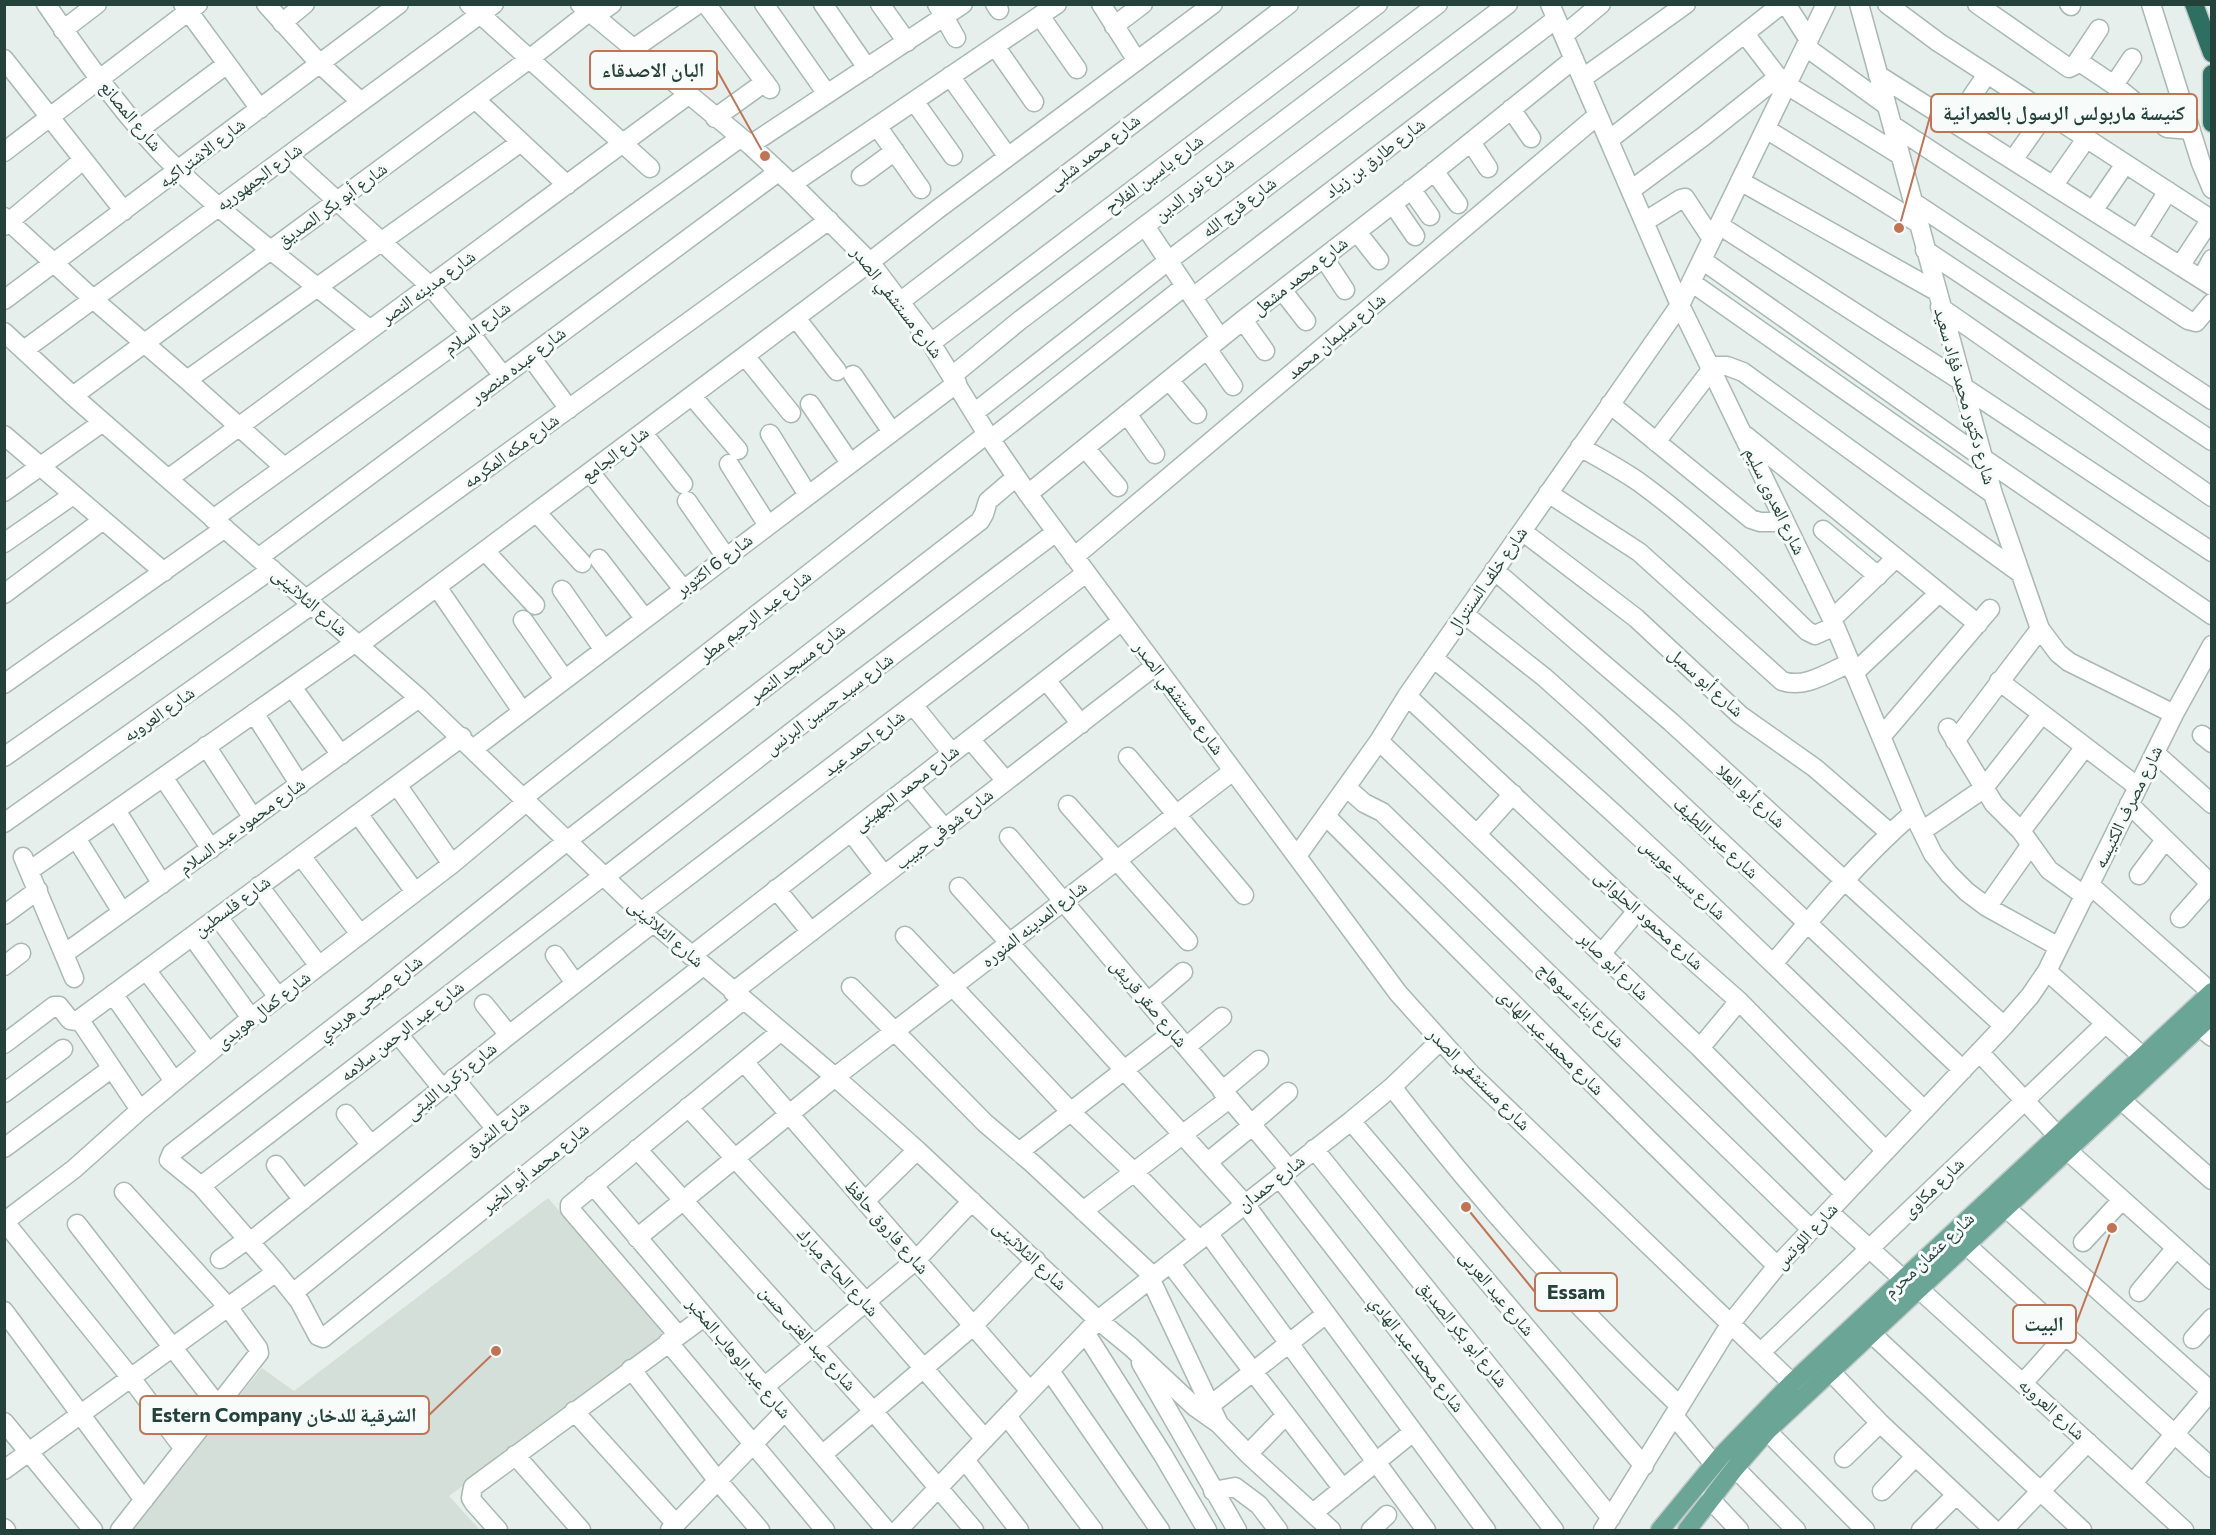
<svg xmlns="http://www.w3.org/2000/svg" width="2216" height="1535" viewBox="0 0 2216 1535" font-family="Commissioner,'Noto Naskh Arabic',sans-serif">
<rect width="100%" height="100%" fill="#e6efeb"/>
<path fill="#d4dfda" d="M548,1198L667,1333L449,1496L480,1530H129L262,1368L294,1391Z"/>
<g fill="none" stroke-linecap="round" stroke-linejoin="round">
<defs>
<path id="minor" d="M46,4C86,62 128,122 180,172C239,228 306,277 369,329
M183,4L260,109
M266,4L320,64L361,102
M469,4L650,168
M580,4L750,145L792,184L870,262L931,343L987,434L1028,494L1398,993L1471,1074L1792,1383
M706,4L770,89
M764,4L827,94
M823,4L867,68
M880,4L907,42
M937,4L956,38
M995,4L999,10
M1101,4L1137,61
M1550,4L1680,305L1832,619L1913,813L1933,854L1949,874L1967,892L1987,907L2059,947
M1786,4L1809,40
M1859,4L1993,494L2040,629L2058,653L2069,662L2174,714
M1887,4L1938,42L2212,220
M1977,4L2069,68L2075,65L2099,29
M2069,4L2071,6
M2151,4L2201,163L2212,189
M595,16L612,4
M1040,16L1077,69
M282,23L305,4
M1114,26L1143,4
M63,30L97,4
M1745,34L1778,77L1788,79
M1564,35L1601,4
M995,46L1034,102
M1806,47L1886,105
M633,49L698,4
M4,59L124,211
M2078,61L2114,85L2167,128L2191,130
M1878,75L2212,286
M950,76L1008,157
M1583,78L1686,4
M1787,85L1900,155
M2114,85L2132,58
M475,99L567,185
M914,101L953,156
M1511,109L1531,138
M715,118L765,82
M1954,123L1987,74
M1892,125L2188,320L2196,322L2212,303
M877,126L921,189
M140,129L227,64
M1766,129L1918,223
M1609,140L1782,4
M1471,142L1488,168
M750,145L963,4
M4,152L198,4
M288,156L430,286L470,333L503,376
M2013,160L2046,113
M1434,171L1458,204
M861,176L895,151
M1740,181L1936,291
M792,184L1057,4
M2053,186L2086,139
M1411,189L1430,216
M1631,190L1704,136L1778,77
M1913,202L2212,400
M1393,204L1415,236
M2093,211L2125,164
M4,217L93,299L187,380L284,467
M1644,222L1681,199L1685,198L1712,239
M1719,225L1961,381
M4,226L83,160
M1145,226L1220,338
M1357,232L1379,260
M2138,239L2168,191
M1925,250L2212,441
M1324,258L1345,290
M1702,260L1983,458L2212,615
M2180,266L2211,219
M2201,279L2212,259
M1691,282L1993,494
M1282,290L1306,321
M1193,297L1556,19
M4,300L399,4
M901,301L1289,4
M1940,307L2212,497
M796,318L837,371
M1243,320L1265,351
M4,332L73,396L419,698L641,912L835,1077L917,1150L1098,1320L1131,1347L1195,1407L1219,1424L1248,1454L1331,1530
M931,343L1378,4
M1207,349L1233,386
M24,350L494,4
M530,356L569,409
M745,356L791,413
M1709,366H1727L1743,372L2020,573
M853,375L892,432
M952,376L1019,321L1438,4
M187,380L521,142
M1169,380L1197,414
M1962,386L2212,552
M73,396L528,60L589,12
M692,396L738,450
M810,404L850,463
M1610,404L1751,519L1760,522H1785
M974,413L1168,261L1508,4
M1127,414L1155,454
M643,433L683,484
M770,434L808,495
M4,435L164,572
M1746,436L1978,624
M991,439L1185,286
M1656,442L1711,370
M1580,447C1600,458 1620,469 1639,482C1699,526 1754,579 1807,631L1815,635L1835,626
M1085,448L1118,487
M729,464L767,524
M590,472L683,589
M168,479L688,95
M4,492L103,422
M1548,493L1639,552L1782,681C1805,689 1829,672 1850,663
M1028,494L1243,320L1421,182L1574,59
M687,501L726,557
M536,512L582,563
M213,519L740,138
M1823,530L1878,576
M1522,531L1636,618L1740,715L1815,768L1890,833
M4,543L73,495
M485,551L535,605
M1074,557L1598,115
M258,558L778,172
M599,559L645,619
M1494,570L1671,722L2004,1026
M437,587L522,711
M562,590L604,650
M4,594L103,520
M306,599L829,220
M1464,614L1544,677L1592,720L1963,1070
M1832,619L1896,558
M523,620L564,679
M359,645L870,262L938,209L1213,4
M1433,658C1606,796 1765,957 1924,1110
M1854,673L1939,593
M1046,680L1081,724
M1999,681L2138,787
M4,684L225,528
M292,687L341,755
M1407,696L1637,911L1739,1001L1886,1151
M913,705L952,753
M254,713L300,785
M1948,728L1994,804L2021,831L2049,870L2085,896
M2202,735L2212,743
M1881,737L1990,609
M970,739L1006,781
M1379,741L1700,1048L1845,1194
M1955,741L2040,629
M206,746L253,818
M473,749L957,383
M2155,753L2212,804
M4,757L272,569
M1128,757L1244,895
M163,777L211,849
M397,785L452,864
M909,786L945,829
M1346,787L1364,803L1382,812L1812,1230
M523,798L987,434
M2129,804L2212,885
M1068,805L1188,941
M116,810L162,884
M358,814L415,892
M1326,816L1648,1139L1777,1266
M4,823L313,604
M1922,831L1983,789L2042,714
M2021,831L2085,747
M851,832L884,875
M1477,834L1513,794
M1009,837L1289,1169
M76,838L122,912
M301,856L360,934
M1297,856L1379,741L1407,696L1680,305L1826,4
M23,857L74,978
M29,871L356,642
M2139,875L2165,840
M605,877L820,710L1056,532
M2090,885L2211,992
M259,886L319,966
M959,887L1245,1204L1486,1530
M776,889L811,932
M1987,907L2030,846
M641,912L1086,573
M4,915L38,890
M218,917L278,997
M2180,918L2210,884
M192,936L251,1018
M905,936L1071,1112L1134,1172L1199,1240
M64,954L419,698
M1601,954L1637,911
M555,955L575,983
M691,956L1122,621
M1773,964C1817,911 1861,858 1913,813
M4,966L21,953
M146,970L209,1053
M2047,971L2142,1056
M851,987L985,1123L1032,1163L1153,1276
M733,992L1155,666
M113,994L174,1081
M743,1000L323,1338L318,1336L300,1302L276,1272L201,1186L169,1160L172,1153L370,999L567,841L980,521L984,514L988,501L1016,477
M1148,1002L1183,972
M484,1004L509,1035
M79,1019L140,1110
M2199,1026L2212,1037
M398,1034L442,1088
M4,1044L54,1006H59L70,1020L77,1021L462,737
M1186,1047L1222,1017
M1700,1048L1739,1001
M1979,1052L2057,1135
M744,1062L1030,1391
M454,1078L496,1129
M1392,1087C1479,1200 1576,1308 1680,1406
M1222,1091L1259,1060
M4,1093L63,1049
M2121,1100L2212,1180
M688,1107L867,1303L985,1439
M346,1114L371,1145
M1351,1121L1644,1466
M1251,1124L1288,1092
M4,1148L112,1068
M637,1149L873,1411L974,1530
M1314,1149L1611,1518
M2068,1151L2212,1280
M1019,1152L1173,1032
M1208,1162L1252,1126
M276,1165L303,1200
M1279,1177L1554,1530
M593,1185L886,1530
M201,1186L603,876
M1996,1199L2212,1392
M865,1201L917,1150
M1083,1211L1229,1099
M1829,1212L1903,1279
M4,1221L131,1378L184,1449
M4,1222L74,1169L140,1110L251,1018L452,864L526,802
M77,1224L218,1406
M1208,1233L1426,1530
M637,1238L835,1077L1233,771
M250,1242L509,1035L653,923
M2083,1242L2122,1200
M1965,1244L2212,1468
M220,1259L248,1239
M1170,1263L1343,1489
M1150,1278L1219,1424
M1919,1289L2184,1530
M2139,1292L2176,1248
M293,1293L496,1129L703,966
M4,1311L144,1500
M1086,1334L1163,1455L1207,1530
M1872,1334L2082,1530
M678,1335L570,1209V1205L780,1032
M2193,1339L2212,1318
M668,1342L825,1530
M1761,1352L2105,1024
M1141,1363L1237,1530
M631,1369L718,1481L760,1530
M1050,1371L1160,1530
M1831,1372L1880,1423L1994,1530
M2023,1383L2065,1336
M764,1387L916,1260L972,1201
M1212,1404L1326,1314
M574,1411L676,1524
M1007,1416L1093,1530
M1674,1416L1714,1464
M4,1422L93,1530
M1767,1431L1865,1530
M1248,1454L1286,1415
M515,1455L581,1530
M822,1455L973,1326L1036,1260
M1844,1458L1880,1423
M965,1460L1019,1530
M1735,1468L1796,1530
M4,1470L276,1272
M2133,1483L2211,1391
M1213,1491L1235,1487L1259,1505L1278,1530
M1882,1491L1915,1457
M1710,1499L1739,1530
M1313,1513L1413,1432
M4,1528L6,1530
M120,1530L259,1353L258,1348L228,1307L124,1192
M498,1530L474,1503L471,1498L473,1487L704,1317
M670,1530L785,1411
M898,1530L1098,1320L1351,1121L1392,1087L1440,1041
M1371,1530L1387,1515
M1603,1530L1731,1323L1777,1266L2004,1026L2030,996L2047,971L2174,714L2212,645
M1921,1530L1955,1496
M2003,1530L2088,1442"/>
<path id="major" d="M1660,1530L1721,1456L1792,1383L2212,992
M1687,1530L1735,1468L1767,1431C1916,1293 2063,1153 2212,1015"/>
<path id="highway" d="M2194,4L2212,53
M2212,74V123"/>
</defs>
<use href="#minor" stroke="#a8b8b2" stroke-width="21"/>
<use href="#major" stroke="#c2cac8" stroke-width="21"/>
<use href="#highway" stroke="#c2cac8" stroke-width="21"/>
<use href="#minor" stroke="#fff" stroke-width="18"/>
<use href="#major" stroke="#6aa596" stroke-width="18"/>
<use href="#highway" stroke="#2f6f62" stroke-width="18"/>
</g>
<g text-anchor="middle" stroke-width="6" stroke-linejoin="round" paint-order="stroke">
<g font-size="18" fill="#24423a" stroke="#f7fbf9">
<text transform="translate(131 116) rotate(50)" y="6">شارع المصانع</text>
<text transform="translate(1094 152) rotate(-38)" y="6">شارع محمد شلبى</text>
<text transform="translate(202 153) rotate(-37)" y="6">شارع الاشتراكيه</text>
<text transform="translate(1375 158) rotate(-37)" y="6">شارع طارق بن زياد</text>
<text transform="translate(1154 174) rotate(-37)" y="6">شارع ياسين الفلاح</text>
<text transform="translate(259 177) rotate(-36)" y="6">شارع الجمهوريه</text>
<text transform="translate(1194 189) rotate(-37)" y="6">شارع نور الدين</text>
<text transform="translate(332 205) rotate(-36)" y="6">شارع أبو بكر الصديق</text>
<text transform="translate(1239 207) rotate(-37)" y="6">شارع فرج الله</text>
<text transform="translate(1300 276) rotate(-38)" y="6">شارع محمد مشعل</text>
<text transform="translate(428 287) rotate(-36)" y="6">شارع مدينه النصر</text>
<text transform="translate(897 302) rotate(52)" y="6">شارع مستشفي الصدر</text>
<text transform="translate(477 328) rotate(-36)" y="6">شارع السلام</text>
<text transform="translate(1336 336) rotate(-40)" y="6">شارع سليمان محمد</text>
<text transform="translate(518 365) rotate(-37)" y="6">شارع عبده منصور</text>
<text transform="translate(1965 396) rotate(74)" y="6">شارع دكتور محمد فؤاد سعيد</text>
<text transform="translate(511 451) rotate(-36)" y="6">شارع مكه المكرمه</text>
<text transform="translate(615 454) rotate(-37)" y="6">شارع الجامع</text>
<text transform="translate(1775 501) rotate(64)" y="6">شارع العدوى سليم</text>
<text transform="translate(714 565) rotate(-37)" y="6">شارع 6 اكتوبر</text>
<text transform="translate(1487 580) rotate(-55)" y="6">شارع خلف السنترال</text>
<text transform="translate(310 602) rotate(41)" y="6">شارع الثلاثينى</text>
<text transform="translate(755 616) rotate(-38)" y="6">شارع عبد الرحيم مطر</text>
<text transform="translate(797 663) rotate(-38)" y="6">شارع مسجد النصر</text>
<text transform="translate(1706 682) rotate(42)" y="6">شارع أبو سمبل</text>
<text transform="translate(1179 698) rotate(53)" y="6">شارع مستشفي الصدر</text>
<text transform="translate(829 704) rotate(-37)" y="6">شارع سيد حسين البرنس</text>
<text transform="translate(159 714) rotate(-35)" y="6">شارع العروبه</text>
<text transform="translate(864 743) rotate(-37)" y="6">شارع احمد عيد</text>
<text transform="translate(906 788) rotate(-38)" y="6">شارع محمد الجهينى</text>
<text transform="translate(1751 796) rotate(42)" y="6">شارع أبو العلا</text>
<text transform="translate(2128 807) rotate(-64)" y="6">شارع مصرف الكنيسه</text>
<text transform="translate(242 826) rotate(-36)" y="6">شارع محمود عبد السلام</text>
<text transform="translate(944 829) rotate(-38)" y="6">شارع شوقى حبيب</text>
<text transform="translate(1716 838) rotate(43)" y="6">شارع عبد اللطيف</text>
<text transform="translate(1683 879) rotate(43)" y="6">شارع سيد عويس</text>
<text transform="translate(232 906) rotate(-36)" y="6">شارع فلسطين</text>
<text transform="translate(1649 920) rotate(42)" y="6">شارع محمود الحلوانى</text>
<text transform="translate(1034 924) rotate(-38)" y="6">شارع المدينه المنوره</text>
<text transform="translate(666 933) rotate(41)" y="6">شارع الثلاثينى</text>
<text transform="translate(1614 966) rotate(44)" y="6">شارع أبو صابر</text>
<text transform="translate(370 998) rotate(-38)" y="6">شارع صبحى هريدي</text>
<text transform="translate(1149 1003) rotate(50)" y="6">شارع صقر قريش</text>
<text transform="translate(1581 1005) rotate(44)" y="6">شارع ابناء سوهاج</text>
<text transform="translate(263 1010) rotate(-38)" y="6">شارع كمال هويدى</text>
<text transform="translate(402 1031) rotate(-38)" y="6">شارع عبد الرحمن سلامه</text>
<text transform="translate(1551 1042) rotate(45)" y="6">شارع محمد عبد الهادى</text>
<text transform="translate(1479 1079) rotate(45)" y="6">شارع مستشفي الصدر</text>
<text transform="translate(451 1081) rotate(-39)" y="6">شارع زكريا الليثى</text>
<text transform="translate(497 1128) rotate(-39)" y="6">شارع الشرق</text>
<text transform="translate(535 1168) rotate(-39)" y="6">شارع محمد أبو الخير</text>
<text transform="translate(1271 1183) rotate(-38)" y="6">شارع حمدان</text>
<text transform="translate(1933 1188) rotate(-44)" y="6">شارع مكاوى</text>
<text transform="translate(887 1227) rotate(49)" y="6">شارع فاروق حافظ</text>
<text transform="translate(1806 1236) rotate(-47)" y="6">شارع اللوتس</text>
<text transform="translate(1030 1255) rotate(43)" y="6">شارع الثلاثينى</text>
<text transform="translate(1929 1255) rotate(-43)" y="6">شارع عثمان محرم</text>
<text transform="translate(838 1272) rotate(48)" y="6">شارع الحاج مبارك</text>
<text transform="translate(1497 1293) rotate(50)" y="6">شارع عيد العربى</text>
<text transform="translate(1463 1334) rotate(51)" y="6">شارع أبو بكر الصديق</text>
<text transform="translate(808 1338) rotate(48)" y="6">شارع عبد الغنى حسن</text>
<text transform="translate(1417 1354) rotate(52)" y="6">شارع محمد عبد الهادي</text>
<text transform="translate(739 1358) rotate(50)" y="6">شارع عبد الوهاب المخبر</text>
<text transform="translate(2052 1409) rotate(42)" y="6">شارع العروبه</text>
</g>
</g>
<path fill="none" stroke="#c07456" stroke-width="2" d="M765 156L717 70M1899 228L1931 113M1466 1207L1535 1292M2112 1228L2076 1324M496 1351L429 1415"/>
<g fill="#c07456" stroke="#f7fbf9" stroke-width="2">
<circle cx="765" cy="156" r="6"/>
<circle cx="1899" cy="228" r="6"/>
<circle cx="1466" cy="1207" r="6"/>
<circle cx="2112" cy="1228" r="6"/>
<circle cx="496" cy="1351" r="6"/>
</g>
<g fill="#f7fbf9" stroke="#c07456" stroke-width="2">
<rect x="590" y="51" width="127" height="38" rx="6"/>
<rect x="1931" y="94" width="266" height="38" rx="6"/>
<rect x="1535" y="1273" width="82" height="38" rx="6"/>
<rect x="2013" y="1305" width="63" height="38" rx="6"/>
<rect x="140" y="1396" width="289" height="38" rx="6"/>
</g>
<g font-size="20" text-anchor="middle" font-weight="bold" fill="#24423a">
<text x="653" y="77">البان الاصدقاء</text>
<text x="2064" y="120">كنيسة ماربولس الرسول بالعمرانية</text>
<text x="1576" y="1299">Essam</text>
<text x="2044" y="1331">البيت</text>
<text x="284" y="1422">Estern Company الشرقية للدخان</text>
</g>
<rect width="2216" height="1535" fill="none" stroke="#24423a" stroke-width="12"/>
</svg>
